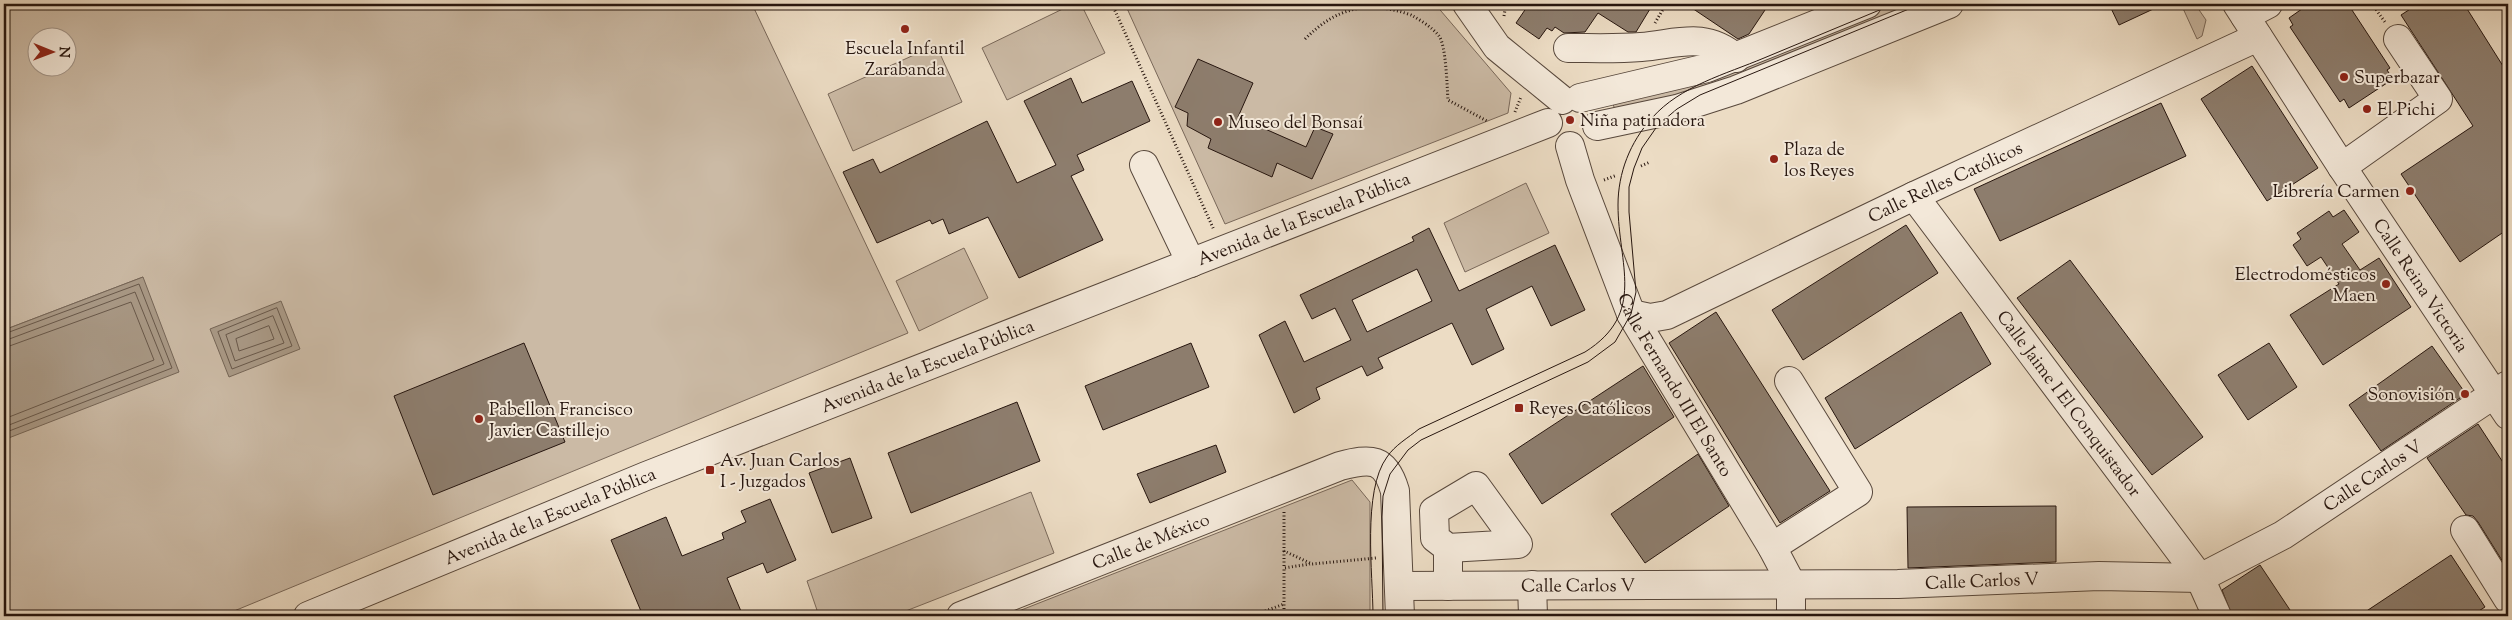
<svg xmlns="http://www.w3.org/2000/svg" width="2512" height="620" viewBox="0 0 2512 620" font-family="'Sorts Mill Goudy',serif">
<rect width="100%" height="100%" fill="#ecdcc4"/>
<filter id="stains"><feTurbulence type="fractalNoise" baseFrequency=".004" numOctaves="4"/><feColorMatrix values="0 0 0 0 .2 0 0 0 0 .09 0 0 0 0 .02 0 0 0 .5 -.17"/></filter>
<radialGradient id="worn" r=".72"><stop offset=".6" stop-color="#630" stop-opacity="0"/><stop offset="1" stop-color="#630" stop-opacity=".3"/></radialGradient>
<path fill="#cbbaa5" stroke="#79685a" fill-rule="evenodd" d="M4,4H752L908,333L222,616H4V433L6,438L143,277L4,330ZM38,38H68V68H38Z
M1073,4H1081L1105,53L1007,100L982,48Z
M1125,4H1435L1511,93L1508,113L1225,224Z
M1884,4H1931L1725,89L1615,110L1613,104L1746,61Z
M2181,4H2195L2206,20L2202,36L2197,39Z
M936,45L962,102L853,151L828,94Z
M1526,183L1549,233L1465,272L1444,223Z
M964,248L988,298L919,331L896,281Z
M1352,480L1370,502V616H1006Z
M1031,492L1054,553L893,616H819L807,581Z"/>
<path fill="#a99986" stroke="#756556" d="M143,277L179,372L6,439L4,433V330Z
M281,301L300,349L229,377L210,329Z"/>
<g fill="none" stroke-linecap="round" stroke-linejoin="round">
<path stroke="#68584a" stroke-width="1" d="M277,308L292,346L232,369L218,332Z
M273,316L284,343L235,361L226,335Z
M269,326L274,339L239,351L236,339Z
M4,334L139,284L172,368L4,433
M4,341L135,292L164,364L4,427
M4,348L131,302L154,360L4,419"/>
</g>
<path fill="#8d7d6d" stroke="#27160f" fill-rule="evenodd" d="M1529,4H1653L1636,32H1628L1598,13L1585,32L1564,33L1555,27L1552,31L1547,28L1539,39L1516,23Z
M1686,4H1769L1749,34L1738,39Z
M2109,4H2164L2119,25Z
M2309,4H2348L2390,68L2387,70L2393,79L2349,108L2344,99L2340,102L2290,27L2293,25L2289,18Z
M2418,4H2464L2508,74V229L2460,262L2401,174L2473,126L2401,15Z
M1198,59L1253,83L1238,117L1306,147L1315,127L1333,134L1312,179L1277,163L1272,177L1208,148L1211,139L1187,126L1188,113L1175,107Z
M2252,66L2318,168L2267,201L2201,99Z
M1071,78L1082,103L1132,81L1150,121L1077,155L1084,170L1071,176L1103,240L1019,278L988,217L949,234L943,219L932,224L930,220L877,243L843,172L873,159L880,173L987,121L1017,183L1056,165L1024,101Z
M2161,103L2186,156L2000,241L1974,189Z
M2344,210L2359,232L2342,244L2360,270L2379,258L2411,307L2323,365L2290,315L2339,284L2321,257L2307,266L2293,245L2301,239L2297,233L2329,211L2333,217Z
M1906,225L1938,273L1803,360L1772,310Z
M1429,228L1459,291L1555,245L1585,310L1551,326L1532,286L1486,309L1504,349L1472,365L1452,323L1378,358L1383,368L1367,376L1362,366L1316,388L1320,399L1294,413L1259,335L1285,321L1304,362L1351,340L1335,308L1312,319L1300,295L1414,241L1412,237ZM1417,269L1432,301L1367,332L1352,300Z
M2070,260L2203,437L2152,475L2017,298Z
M1716,312L1830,491L1780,523L1669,343Z
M1961,312L1991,364L1855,449L1825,398Z
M524,343L565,442L433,495L394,396Z
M1191,343L1209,387L1103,430L1085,386Z
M2269,343L2297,387L2248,420L2218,375Z
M2432,346L2466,394L2381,451L2349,405Z
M1643,366L1674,417L1542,504L1509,454Z
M1017,402L1040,461L911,513L888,453Z
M2478,424L2508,470V570L2478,522L2473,516L2466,515L2427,458Z
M1216,445L1226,472L1150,503L1137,474Z
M1698,454L1729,506L1645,563L1611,514Z
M850,458L872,518L832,533L809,473Z
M770,499L796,560L767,573L763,563L727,578L743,616H643L611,540L666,517L682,556L724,539L722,533L746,522L741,511Z
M2056,506V562L1908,568L1907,507Z
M2451,555L2485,607L2471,616H2359Z
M2260,565L2294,616H2232L2222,590Z"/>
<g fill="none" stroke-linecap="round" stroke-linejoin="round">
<defs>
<g id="minor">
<path d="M1467,4L1497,47L1562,100"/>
<path id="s1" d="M2237,4L2342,167L2508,415"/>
<path d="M2245,16L2268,4"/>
<path d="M1568,48C1592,48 1617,49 1641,47C1678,44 1704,31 1736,58"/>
<path d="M1580,98L1707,68L1867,4"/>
<path d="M1597,126L1677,109L1736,90L1949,4"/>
<path id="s2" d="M1570,146L1580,180L1631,314L1772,547L1791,583V616"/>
<path d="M1144,165L1191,263"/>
<path d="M2342,167L2438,99L2398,39"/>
<path id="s3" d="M1914,196L2200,578L2217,616"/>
<path id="s4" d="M1631,314L1650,318L1667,315L1914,196L2258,37"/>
<path d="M2465,530L2508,599"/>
<path d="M1772,547L1858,492L1789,381"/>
<path d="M1448,548L1518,544L1476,486L1434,511L1435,538L1448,548V586"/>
<path d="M1532,585L1533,616"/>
<path id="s5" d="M1400,586L1898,584L2099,576L2200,578L2283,535L2508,385"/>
<path id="s6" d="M308,616L646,476L1548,123"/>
<path id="s7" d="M961,616L1340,466C1371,458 1385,457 1395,491L1400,616"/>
</g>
</defs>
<use href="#minor" stroke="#58483c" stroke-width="30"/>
<path stroke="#27160f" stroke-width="3" stroke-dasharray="1 2.5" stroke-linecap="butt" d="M1112,4L1214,230
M2372,4L2385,22
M1504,16L1506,4
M1655,23L1666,4
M1305,39C1337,7 1368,0 1411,15C1420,20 1432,27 1439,36C1446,45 1447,86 1448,100L1487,121
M1515,112L1521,97
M1641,166L1650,162
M1604,180L1617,175
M1284,512V551L1312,564L1376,558
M1284,551V568
M1252,616L1284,604
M1284,616V568L1310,564"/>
<use href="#minor" stroke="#f3e8d9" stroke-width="28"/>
<path stroke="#27160f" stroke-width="1" d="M1373,616C1373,574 1362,491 1387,457C1395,445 1408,438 1419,429L1585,352C1647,313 1618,264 1618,205C1618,173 1630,142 1652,118C1680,86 1726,74 1764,58C1807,40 1851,22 1894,4
M1383,616L1382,517L1383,496L1390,474L1408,450L1421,440L1588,362L1615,342L1631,314L1636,292L1629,212V187L1634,168L1642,148L1658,125L1677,109L1700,95L1921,4"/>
</g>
<g fill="#8f2418" stroke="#f3e8d9" stroke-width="2">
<circle cx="905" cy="29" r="5"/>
<circle cx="2344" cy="77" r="5"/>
<circle cx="2367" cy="109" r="5"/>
<circle cx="1570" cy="120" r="5"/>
<circle cx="1218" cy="122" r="5"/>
<circle cx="1774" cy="159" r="5"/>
<circle cx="2410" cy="191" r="5"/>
<circle cx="2386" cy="284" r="5"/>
<circle cx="2465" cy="394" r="5"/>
<rect x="1514" y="403" width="10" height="10" rx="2.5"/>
<circle cx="479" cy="419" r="5"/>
<rect x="705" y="465" width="10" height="10" rx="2.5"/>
</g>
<g text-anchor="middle" stroke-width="4" stroke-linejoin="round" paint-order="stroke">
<g font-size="18" fill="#27160f" stroke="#f3e8d9" text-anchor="start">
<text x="905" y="54" text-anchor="middle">Escuela Infantil<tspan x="905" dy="21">Zarabanda</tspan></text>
<text x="2354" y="83">Superbazar</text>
<text x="2377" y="115">El Pichi</text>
<text x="1580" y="126">Niña patinadora</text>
<text x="1228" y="128">Museo del Bonsaí</text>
<text x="1784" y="155">Plaza de<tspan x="1784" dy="21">los Reyes</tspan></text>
<text x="2400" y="197" text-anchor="end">Librería Carmen</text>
<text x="2376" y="280" text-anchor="end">Electrodomésticos<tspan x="2376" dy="21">Maen</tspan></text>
<text x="2455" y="400" text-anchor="end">Sonovisión</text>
<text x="1529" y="414">Reyes Católicos</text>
<text x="489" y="415">Pabellon Francisco<tspan x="489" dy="21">Javier Castillejo</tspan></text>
<text x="720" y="466">Av. Juan Carlos<tspan x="720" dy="21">I - Juzgados</tspan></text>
</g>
<g font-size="18" fill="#27160f" stroke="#f3e8d9">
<text dy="6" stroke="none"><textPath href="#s4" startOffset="345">Calle Relles Católicos</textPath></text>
<text dy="6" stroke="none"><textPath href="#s6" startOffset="1072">Avenida de la Escuela Pública</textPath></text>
<text dy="6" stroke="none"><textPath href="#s1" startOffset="336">Calle Reina Victoria</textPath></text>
<text dy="6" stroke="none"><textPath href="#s6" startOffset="668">Avenida de la Escuela Pública</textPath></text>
<text dy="6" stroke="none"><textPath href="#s2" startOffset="262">Calle Fernando III El Santo</textPath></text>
<text dy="6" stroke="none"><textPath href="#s3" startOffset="259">Calle Jaime I El Conquistador</textPath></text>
<text dy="6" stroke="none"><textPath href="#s5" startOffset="1001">Calle Carlos V</textPath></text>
<text dy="6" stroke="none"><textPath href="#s6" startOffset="262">Avenida de la Escuela Pública</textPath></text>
<text dy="6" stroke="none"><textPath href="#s7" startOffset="204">Calle de México</textPath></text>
<text dy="6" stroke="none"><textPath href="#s5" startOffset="582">Calle Carlos V</textPath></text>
<text dy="6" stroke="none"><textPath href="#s5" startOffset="178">Calle Carlos V</textPath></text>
</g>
</g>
<rect width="2512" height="620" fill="none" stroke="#ecdcc4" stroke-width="20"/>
<rect x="5" y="5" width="2502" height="610" fill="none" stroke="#27160f" stroke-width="2.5"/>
<rect x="10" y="10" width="2492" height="600" fill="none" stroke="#27160f"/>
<g transform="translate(52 52) rotate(91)"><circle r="24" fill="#f3e8d9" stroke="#a19488"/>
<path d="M0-4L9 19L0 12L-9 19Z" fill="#8f2418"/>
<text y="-8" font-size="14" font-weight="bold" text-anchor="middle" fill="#27160f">N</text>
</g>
<rect width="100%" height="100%" filter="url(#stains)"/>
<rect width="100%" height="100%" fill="url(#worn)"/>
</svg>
